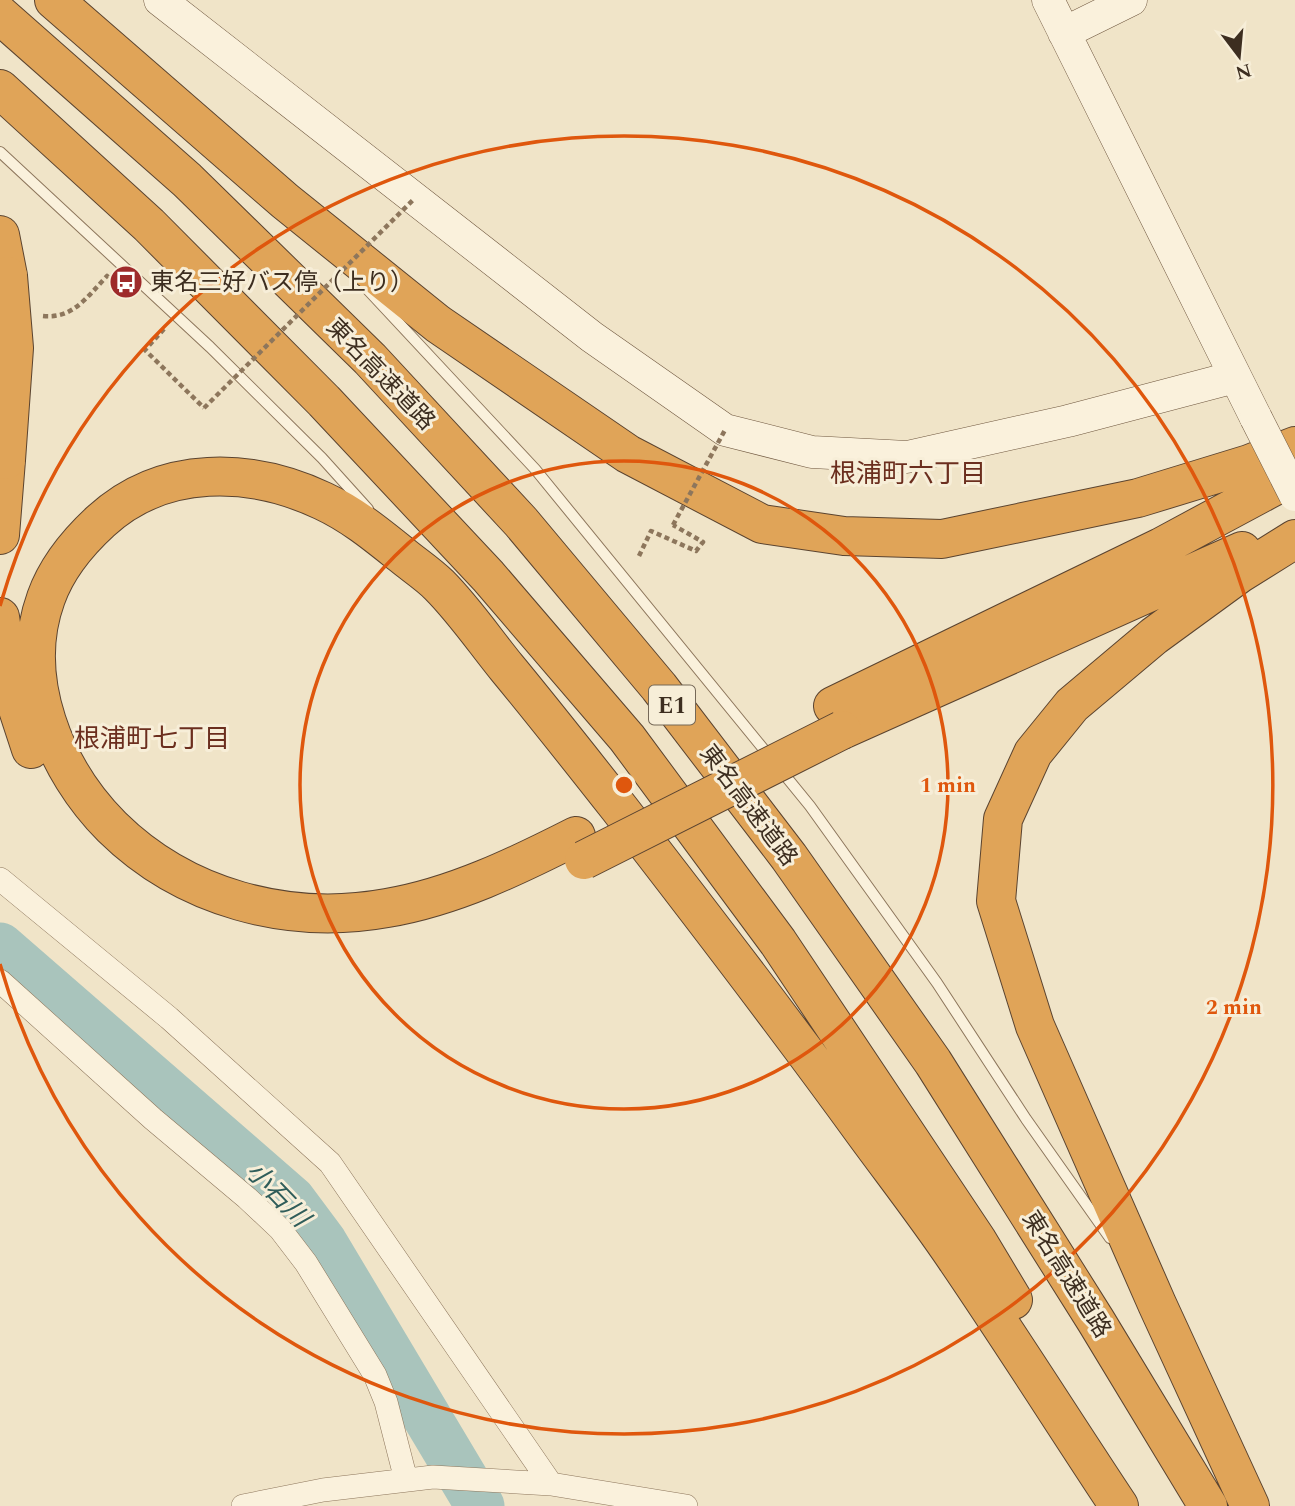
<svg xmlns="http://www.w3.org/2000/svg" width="1295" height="1506" viewBox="0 0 1295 1506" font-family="Spectral,'Noto Sans JP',serif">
<rect width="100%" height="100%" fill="#f0e4c8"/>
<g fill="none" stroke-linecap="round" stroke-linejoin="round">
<path stroke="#a9c4bc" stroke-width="49" d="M0,947L291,1200L323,1243L480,1506"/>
<defs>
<path id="lane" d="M0,152L210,347L322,458L368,509
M368,290L535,469L810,806L937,983L1026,1119L1110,1238"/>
<path id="street" d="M0,879L169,1018L330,1163L551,1484
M0,981L153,1119L247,1198L280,1229L306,1263L375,1375L386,1402L406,1480
M243,1506L323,1490L433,1477L551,1484L686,1506"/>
<path id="secondary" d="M160,0L592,337L725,430L812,452L907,457L1068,421L1235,377
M1048,0L1256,418
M1064,33L1131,0"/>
<path id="highway" d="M54,0L285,201L438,324L628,454L762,524L844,536L942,539L1138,498L1249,464L1295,446
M0,15L187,180L370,359L521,522L659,687L789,857L933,1062L1096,1321L1208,1506
M0,89L149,225L324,401L488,576L627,738L778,942L977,1240L1013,1300
M0,235L8,276
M0,535L6,460
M0,617L10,685L31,749
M833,706L1161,547L1295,475
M842,730L1242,551
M576,836C517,866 453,897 387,908C288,926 184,898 112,827C55,770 17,678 46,598C57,567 77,543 101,521C163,464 251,467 323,501C353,515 377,535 402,555C414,565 428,574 439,585C464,610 485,641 507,668C545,714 582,761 619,808C702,915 784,1022 864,1132C894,1173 926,1214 955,1257C1011,1339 1064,1423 1119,1506
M1250,1506L1157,1304L1035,1026L996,901L1003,819L1033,753L1072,705L1154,636L1239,574L1295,539"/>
</defs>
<use href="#lane" stroke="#8d765c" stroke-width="12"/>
<use href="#street" stroke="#8d765c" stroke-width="24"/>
<use href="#secondary" stroke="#6f573f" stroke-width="33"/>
<use href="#highway" stroke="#5b4430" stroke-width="40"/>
<path stroke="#8d765c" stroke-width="4.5" stroke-dasharray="5 3.5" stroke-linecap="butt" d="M43,316C73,319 87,297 107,276L108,277
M164,329L145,350L204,408
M639,556L651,531L696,551L703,542L673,525"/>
<use href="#lane" stroke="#faf1dc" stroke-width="10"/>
<use href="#street" stroke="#faf1dc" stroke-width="23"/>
<use href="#secondary" stroke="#faf1dc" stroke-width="32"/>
<use href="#highway" stroke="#e0a458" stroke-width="38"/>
<defs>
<path id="secondary-bridge" d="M1256,418L1295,495"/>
<path id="highway-bridge" d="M6,460L14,348L8,276
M584,860L842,730"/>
</defs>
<use href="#secondary-bridge" stroke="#6f573f" stroke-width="33" stroke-linecap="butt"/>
<use href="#highway-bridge" stroke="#5b4430" stroke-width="40" stroke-linecap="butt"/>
<path stroke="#8d765c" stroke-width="4.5" stroke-dasharray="5 3.5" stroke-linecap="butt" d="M204,408L414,199
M673,525L725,430"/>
<use href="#secondary-bridge" stroke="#faf1dc" stroke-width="32"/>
<use href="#highway-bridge" stroke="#e0a458" stroke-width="38"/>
</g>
<g fill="none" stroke="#df570d" stroke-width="3.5">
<circle cx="624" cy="785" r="324"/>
<path d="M0 606A649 649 0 1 1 0 964"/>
</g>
<defs>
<symbol id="bus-disc" viewBox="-11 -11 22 22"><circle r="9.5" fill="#9e2a2b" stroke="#f7eed8"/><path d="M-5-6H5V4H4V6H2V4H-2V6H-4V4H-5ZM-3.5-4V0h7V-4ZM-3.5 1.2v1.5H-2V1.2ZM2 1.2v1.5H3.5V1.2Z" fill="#fff"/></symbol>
</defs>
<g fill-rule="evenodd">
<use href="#bus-disc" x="107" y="263" width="38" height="38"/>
</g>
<g text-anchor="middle" stroke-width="6" stroke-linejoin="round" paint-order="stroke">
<rect fill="#f7eed8" stroke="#756857" stroke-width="2" x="649" y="685.5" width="46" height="39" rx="5"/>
<g font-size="23" font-weight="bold" fill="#3d2e20">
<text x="672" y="713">E1</text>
</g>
<g font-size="24" fill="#3d2e20" stroke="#f7eed8" text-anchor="start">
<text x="150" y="290">東名三好バス停（上り）</text>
</g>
<g font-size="24" fill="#3d2e20" stroke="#f7eed8">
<text transform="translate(381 374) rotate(46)" y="8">東名高速道路</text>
<text transform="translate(749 805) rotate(53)" y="8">東名高速道路</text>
<text transform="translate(1067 1274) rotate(58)" y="8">東名高速道路</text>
</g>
<g font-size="26" fill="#6b2e1e" stroke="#f7eed8">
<text x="908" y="482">根浦町六丁目</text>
<text x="152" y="747">根浦町七丁目</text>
</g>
<g font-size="26" font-style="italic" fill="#2f5d5a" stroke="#f7eed8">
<text transform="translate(278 1194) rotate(46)" y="9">小石川</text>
</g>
</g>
<circle cx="624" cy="785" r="10" fill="#df570d" stroke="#f7eed8" stroke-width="3.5"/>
<g font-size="21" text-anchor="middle" font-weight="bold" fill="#df570d" stroke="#f7eed8" stroke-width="6" stroke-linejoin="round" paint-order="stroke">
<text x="948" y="792">1 min</text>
<text x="1234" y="1014">2 min</text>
</g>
<g transform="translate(1239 56) rotate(164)" stroke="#f7eed8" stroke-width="5" paint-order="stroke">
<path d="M0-5L12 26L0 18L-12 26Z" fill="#3d2e20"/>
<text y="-10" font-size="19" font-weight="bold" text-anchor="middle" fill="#3d2e20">N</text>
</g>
</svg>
